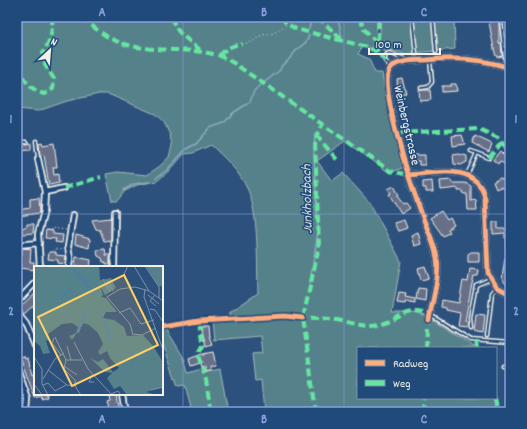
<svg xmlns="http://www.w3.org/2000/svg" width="527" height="429" viewBox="0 0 527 429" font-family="Dekko,sans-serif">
<rect width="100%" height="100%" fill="#2d517d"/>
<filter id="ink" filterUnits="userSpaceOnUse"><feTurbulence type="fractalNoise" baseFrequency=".025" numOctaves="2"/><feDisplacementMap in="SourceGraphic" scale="8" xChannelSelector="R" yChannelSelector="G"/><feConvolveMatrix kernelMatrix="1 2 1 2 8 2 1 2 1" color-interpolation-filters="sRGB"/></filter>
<g filter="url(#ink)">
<path fill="#54818a" stroke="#a4b9b9" d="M17,17H377L376,49L362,47L358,54L369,59L375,73H382L388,109L402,168L390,173L345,141L317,161L332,181L343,173L370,203L401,261L392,313H413L426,316L476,348H358V398H493L496,412H264L261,380L255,381L252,354L262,353L260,336L214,340L212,320L230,318V312L258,293C257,264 259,216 248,190C240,172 225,158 211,145L193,153L184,154L171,169L157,181L137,185L125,191L117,201H112L106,174L118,172L147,175L160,166L169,157L172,146L170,135L164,122L155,114L108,94H99L67,101L38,111L17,109Z
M381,17H454L455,49L404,54L389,50L385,52L379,49Z
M162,329L167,330L184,358L188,373L201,369L203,373L220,369L228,412H192L185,385L178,386L162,341Z"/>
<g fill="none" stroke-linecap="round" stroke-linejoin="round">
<path stroke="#8eabc1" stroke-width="1.5" d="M338,17L342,39
M309,29L312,17
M265,82L280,70L282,65C289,62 290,57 295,52C300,45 307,45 309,35
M156,178L167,170L186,149L196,144L210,128L224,123L233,113L250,102L254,91L262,83
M124,190L134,184L149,182
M309,288L318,232L314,155L315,133"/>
</g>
<path fill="#676f89" stroke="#f4f1e8" d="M499,19V43H501L502,56L498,57L496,56L494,49L489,22Z
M402,78L406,93L398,94L397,79Z
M451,84H456L457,91L442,92V86H451Z
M419,90H430L431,100L420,101Z
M462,135L465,144L453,146L452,136Z
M475,136L492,144L489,152L472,143Z
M42,142L43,145L54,143L57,167H53L54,175L58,174L59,183L49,185L44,155L40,156L39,143Z
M31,143V150L17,151V144Z
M500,151L508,159L504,164L500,161L498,164L493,160Z
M459,154L467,156V162L461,165L454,164L453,155Z
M414,155H425V165H419V161H414Z
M500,178L510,183V191L507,193L505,189L500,187L496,189L493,182Z
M451,180L452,183H465L471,186V201L476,200L477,210H468L467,194H464L463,191H458V188L441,190L440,181Z
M432,181L433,192H426V188H423V182Z
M394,186L399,195L397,196L403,204L406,203L410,208L401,214L389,194L391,193L388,189Z
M39,198L40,213L18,216L17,210L30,208V199Z
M441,211L447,220L450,218L454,225L448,229L450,232L443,236L430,218Z
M111,218V240L104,241L100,230L96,229L92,220Z
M404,220L407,228L398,231L394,223Z
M493,222H498V229H510V252L506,251L507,238H505V233L493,234Z
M27,224H34L33,233L22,234V228L27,226Z
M46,230L53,231V234L63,235L62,243L55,242L56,239L45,238Z
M418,232L421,244L414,246L411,235Z
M76,235L90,239L89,248L75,244Z
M22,248L31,249L30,262H34V270L20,268V254H22Z
M105,249L106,255H110V264H106V262H103L102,258L98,256L97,250Z
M49,252H56V255L66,256L65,264L58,263V260L48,259Z
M471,252H479V262H468V254Z
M76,257L91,260L90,267L75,266Z
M505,258L510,259V284H506L502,279Z
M425,266L429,278L421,280L418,268Z
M470,269L479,270L478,276H474L471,288L465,321H468L467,327L458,326L460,313L446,310V308L441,307L442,300L459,303L463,281L468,282Z
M418,288L426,289L425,301L416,299Z
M35,293V304L24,314L19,308Z
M399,293L406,294L405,297L415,299V303L406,301L405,304L397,303Z
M476,314L485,315L483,334L474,332Z
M201,326H208L209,336L212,344L206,346Z
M213,352L216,366L210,367L211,371L205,372V366L201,367L200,363L191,366L189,359L202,354L204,356L203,354Z
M24,356L25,359L28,358L32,375L35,374V394H47L48,397L42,399L41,396L35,398L20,357Z
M116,395L119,412H110L107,402L110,401L109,396Z"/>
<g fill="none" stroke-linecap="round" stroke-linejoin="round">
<defs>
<path id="lane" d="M412,17L416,54
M433,17L436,52
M501,20L506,67
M391,67L385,61V56L389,53L407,60
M421,88L428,87L432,82L430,60
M36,141L38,158
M17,142H27
M471,151L477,153
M467,175L477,153L489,158
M430,315L471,340L510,343
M471,328L470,317L476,285L490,279
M487,336L492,293L497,287
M503,366H510
M101,411V412"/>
<path id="street" d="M38,159L45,192L44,211L38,234L40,267
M409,175C436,173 478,162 485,199L488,273L497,287L510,294
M45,192L64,188
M17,233L18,244
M17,245L39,243
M69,267L70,258L68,247L73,215
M114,267L115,212
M17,302L35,283
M17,313L26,324L35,346
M429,320C432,300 440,279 437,258C434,240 425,226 420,209C412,188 378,85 390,69C396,60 416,60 426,60C455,57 483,59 510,68
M17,368L28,399L27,412
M122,394L125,412"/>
</defs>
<use href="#lane" stroke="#f4f1e8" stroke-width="5"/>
<use href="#street" stroke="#f4f1e8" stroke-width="8"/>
<path stroke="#f4f1e8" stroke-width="1" stroke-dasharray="1 3" stroke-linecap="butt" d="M242,44L252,42L262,35L274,33L287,24
M51,230V228L67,230
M53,251L54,249L63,250"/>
<use href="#lane" stroke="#1f4a7a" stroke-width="2"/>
<use href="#street" stroke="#1f4a7a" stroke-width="4.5"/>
<path stroke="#66e7a1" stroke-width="4" stroke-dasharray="8 4" stroke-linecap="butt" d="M83,17C91,25 100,33 110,38C142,55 179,46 213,54C221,55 228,60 235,64L390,171L409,175
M172,17C175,35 191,40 202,52
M281,17L287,24L296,29L367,47L377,52L385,61
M318,17L342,40
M360,17L363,28L378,44
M377,52L379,17
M220,55C226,48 233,45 242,44
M17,66C23,78 30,91 45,94L53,89L54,79L45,65L43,53C50,41 53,31 52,17
M397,133L479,129L498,138L510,152
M316,135L339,162
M489,158L502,142
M64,188L101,177
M299,317C314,318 328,318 342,321C354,323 366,328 378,325C401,320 404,306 430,315
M199,321L203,346L198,355L206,380L211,412
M476,341L477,348
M426,348L427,328L429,320
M495,398L498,412
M316,412L303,318L319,247L315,141L319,130L323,124
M423,412L424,398"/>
<defs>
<path id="cycleway" d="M409,175C436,173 478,162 485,199L488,273L497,287L510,294
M429,320C432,300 440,279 437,258C434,240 425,226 420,209C412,188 378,85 390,69C396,60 416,60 426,60C455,57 483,59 510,68
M162,327L199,321L285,316L303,318"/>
</defs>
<use href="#cycleway" stroke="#1f4a7a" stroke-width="8"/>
<use href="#cycleway" stroke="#ffac80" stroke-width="5"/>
</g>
</g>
<path fill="none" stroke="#88a0e0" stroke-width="1" stroke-opacity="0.55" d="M183,17V412M344,17V412M17,214H510"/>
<g text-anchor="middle" stroke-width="3" stroke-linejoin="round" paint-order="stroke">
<g font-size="13" fill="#f4f1e8" stroke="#1f4a7a">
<text transform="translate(408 125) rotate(77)" y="5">Weinbergstrasse</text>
</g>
<g font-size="14" font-style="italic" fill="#dae0de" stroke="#1f4a7a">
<text transform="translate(306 199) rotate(-91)" y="5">Junkholzbach</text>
</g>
</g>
<g transform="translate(34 266)">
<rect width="129" height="129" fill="#2d517d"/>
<path d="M0,0H65L66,14L77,12L82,22L71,29L66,20L69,29L67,31L72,32L83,46H72L69,52L80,54L90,61L93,70L109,69L119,80L129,96V121L112,126L123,129H93L86,120L80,123L73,112L78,107L71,106L56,92L64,96L69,93L79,106L85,102L76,92L73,85L66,89L64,86L69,78L64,67L55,59L50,57L38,74L35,70L42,67L44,61L38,57L28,58L14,68L16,73L12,75L16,87L9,88L6,80L0,75ZM112,0H129V19L125,21Z" fill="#54818a"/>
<path fill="none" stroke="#4a7da7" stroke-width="2" d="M37,0L63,30M27,31L36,23M66,47L77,73M44,67L53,43"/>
<path fill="none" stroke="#7d91a8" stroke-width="1" d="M94,0L90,8L97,21M100,0L115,25M111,0L125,21V32M69,13L76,26M73,14L79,25M111,23L110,31L129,84M114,29L125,38M121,29L116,35L122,40M73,31L86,23L101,21L115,25L129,35M73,31L96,58L99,69M116,43L121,44L129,56M85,47L96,42L107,58L120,54M99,68L108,69L122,62M21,71L32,94M20,72L18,77L27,89M40,76L54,103L78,129M33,80L37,94M0,91L8,103V118L14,129M32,94L30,103L41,114L42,122L47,129M32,94H48M30,100L43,109M14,104L33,119L41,120M58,109L55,116H60M9,113L21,93L30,87M0,118L8,129M9,119L14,117L21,125L32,119M117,124L129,121M77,128L84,125L87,129"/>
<path fill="#ffd166" fill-opacity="0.15" stroke="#ffd166" stroke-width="2" d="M90,9L124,79L38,120L4,51Z"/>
<rect width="129" height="129" fill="none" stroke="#f4f1e8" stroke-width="2"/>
</g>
<rect width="527" height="429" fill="none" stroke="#1f4a7a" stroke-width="44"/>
<rect x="357" y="347" width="140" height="52" fill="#1f4a7a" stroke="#748da6"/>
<rect x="365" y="360" width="20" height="6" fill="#ffac80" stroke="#748da6"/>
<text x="393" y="367" font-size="12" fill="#f4f1e8">Radweg</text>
<rect x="365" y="380" width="20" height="6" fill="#66e7a1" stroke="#748da6"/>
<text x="393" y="387" font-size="12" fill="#f4f1e8">Weg</text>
<g transform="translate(50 50) rotate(26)" stroke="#1f4a7a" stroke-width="3" paint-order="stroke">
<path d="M0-3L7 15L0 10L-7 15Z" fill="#f4f1e8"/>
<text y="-6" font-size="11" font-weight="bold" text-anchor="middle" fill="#f4f1e8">N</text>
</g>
<path d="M369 48v6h71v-6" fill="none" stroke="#f4f1e8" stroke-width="2"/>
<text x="375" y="48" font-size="12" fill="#f4f1e8" stroke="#1f4a7a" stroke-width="3" paint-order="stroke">100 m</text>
<rect x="22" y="22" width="483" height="385" fill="none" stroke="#88a0e0" stroke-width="1.5"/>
<g font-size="13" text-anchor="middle" font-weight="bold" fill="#88a0e0">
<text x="102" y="16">A</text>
<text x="264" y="16">B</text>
<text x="424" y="16">C</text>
<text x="11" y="123">1</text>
<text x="516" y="123">1</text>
<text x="11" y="315">2</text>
<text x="516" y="315">2</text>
<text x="102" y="423">A</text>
<text x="264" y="423">B</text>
<text x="424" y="423">C</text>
</g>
</svg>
